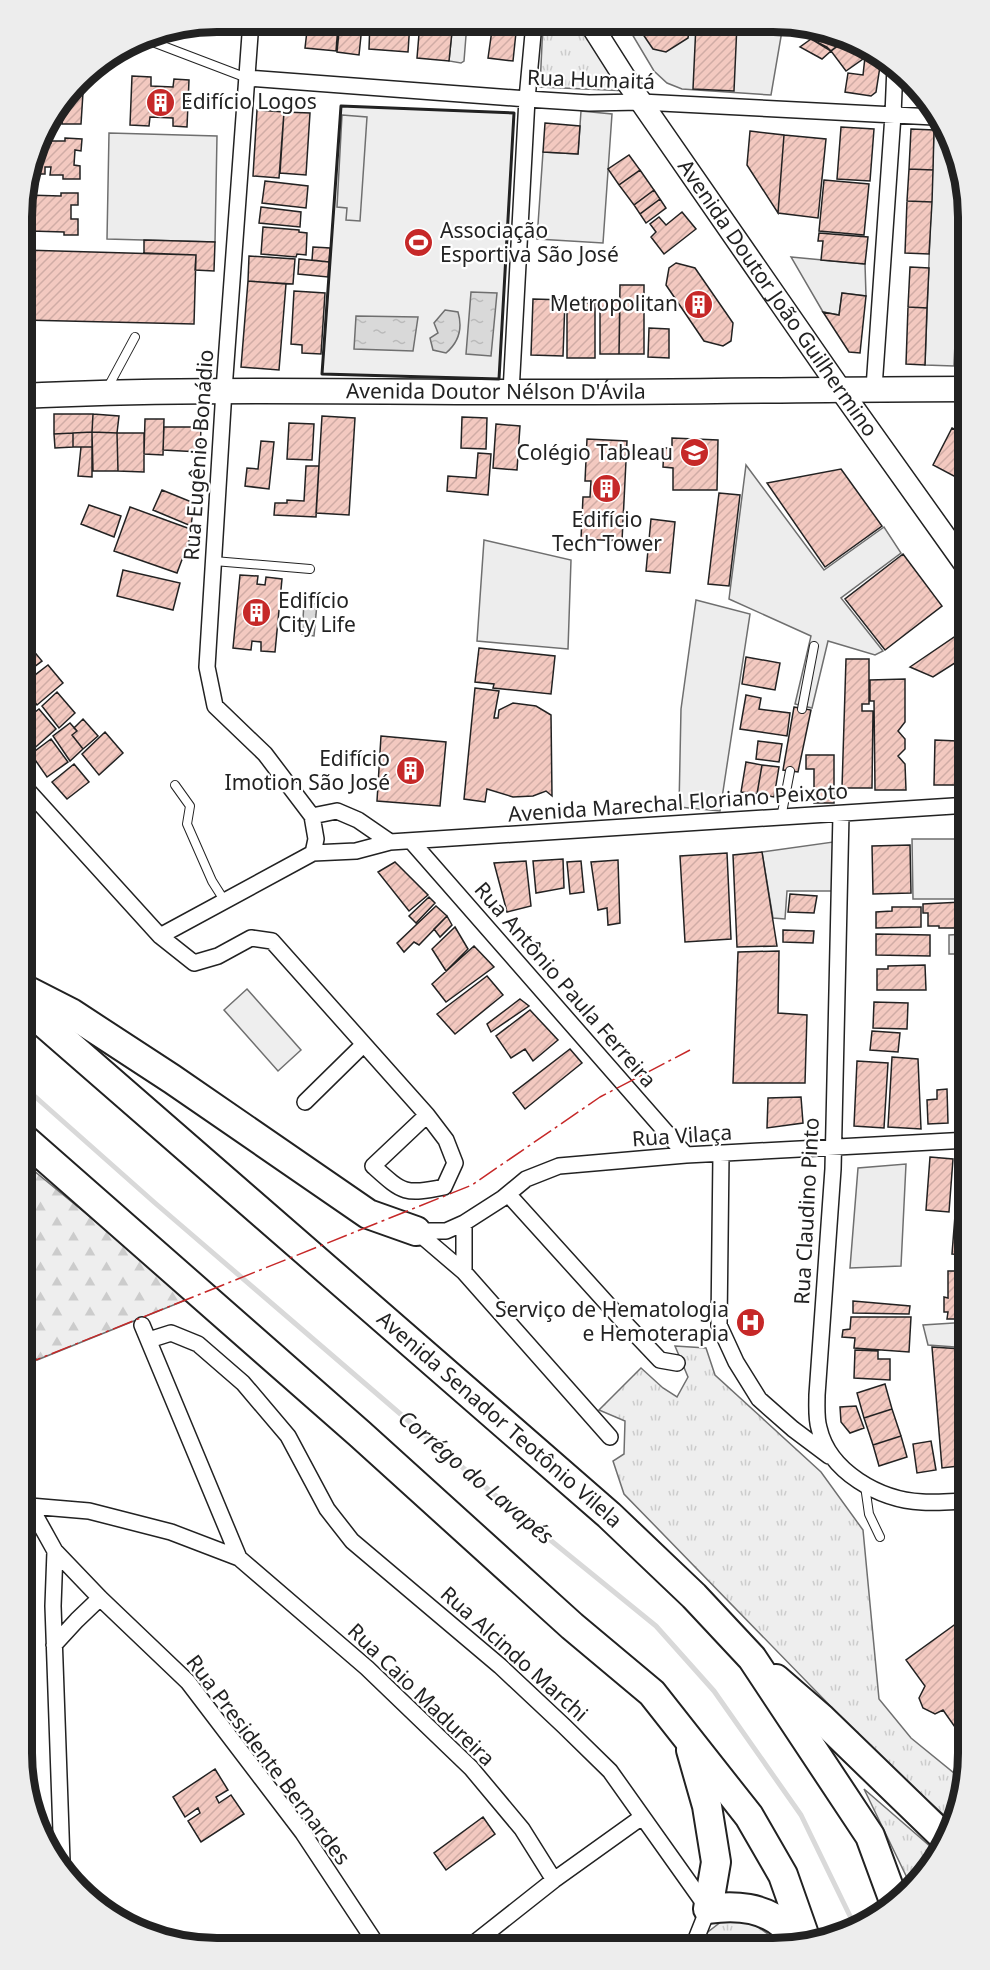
<svg xmlns="http://www.w3.org/2000/svg" width="990" height="1970" viewBox="0 0 990 1970" font-family="'Noto Sans',sans-serif">
<defs>
<pattern id="grass-tufts" width="24" height="20" patternUnits="userSpaceOnUse" patternTransform="scale(1.5)"><rect width="24" height="20" fill="#eee"/><path d="M3 7l-1-3M5 7V3M7 7l1-3M15 17l-1-3M17 17v-4M19 17l1-3" fill="none" stroke="#ccc"/></pattern>
<pattern id="forest-firs" width="22" height="20" patternUnits="userSpaceOnUse" patternTransform="scale(1.5)"><rect width="22" height="20" fill="#eee"/><path d="M5 1l3.5 6h-7zM16 11l3.5 6h-7z" fill="#ccc"/></pattern>
<pattern id="water-ripples" width="26" height="14" patternUnits="userSpaceOnUse" patternTransform="scale(1.5)"><rect width="26" height="14" fill="#d9d9d9"/><path d="M2 4q2-2 4 0t4 0M15 11q2-2 4 0t4 0" fill="none" stroke="#bababa"/></pattern>
<pattern id="building-hatch" width="6" height="6" patternUnits="userSpaceOnUse" patternTransform="scale(1.5)"><rect width="6" height="6" fill="#f3c9c0"/><path d="M-1 1l2-2M0 6l6-6M5 7l2-2" fill="none" stroke="#d0aca5"/></pattern>
</defs>
<rect width="100%" height="100%" fill="#fff"/>
<path fill="url(#grass-tufts)" stroke="#6f6f6f" stroke-width="1.5" d="M543,23H580L628,91L540,87Z
M675,1346L706,1348L715,1375L821,1472L863,1530L879,1699L911,1738L965,1782L955,1825L881,1758L624,1494L613,1461L624,1454L625,1421L599,1410L641,1368L663,1388L677,1397L688,1377Z
M864,1789L939,1854L928,1873L912,1888Z
M726,1918L750,1921L776,1940L780,1948L699,1949L704,1935Z"/>
<path fill="url(#forest-firs)" stroke="#6f6f6f" stroke-width="1.5" d="M22,1161L167,1280L186,1300L37,1360L21,1341Z"/>
<path fill="#eee" stroke="#6f6f6f" stroke-width="1.5" d="M341,106L514,113L499,379L322,374Z
M247,989L301,1050L278,1071L224,1010Z"/>
<path fill="#ededed" stroke="#6f6f6f" stroke-width="1.5" d="M453,22L467,23L464,61L461,63L449,61Z
M626,24L783,25L771,95L682,89L667,83L654,71Z
M581,111L612,114L603,243L537,239L543,152L578,154Z
M342,115L367,117L360,221L346,220L347,208L337,207Z
M934,130L943,131L959,154L969,217V251H959L954,366L925,365Z
M109,133L217,136L215,242L107,239Z
M791,257L865,264L866,296L842,293L839,315L823,312Z
M746,465L824,570L884,527L901,553L841,598L883,651L875,655L828,641L812,708L795,704L811,636L729,599Z
M484,540L571,560L568,649L477,641Z
M696,600L750,614L720,811L679,807L681,709Z
M912,839H969V961H966V954H949V935L966,934V899H913Z
M833,842L832,891H787L785,919L773,918L762,852Z
M906,1164L901,1266L850,1268L858,1168Z
M969,1322V1348L928,1345L923,1325Z"/>
<path fill="url(#water-ripples)" stroke="#6f6f6f" stroke-width="1.5" d="M471,292L497,293L491,356L466,354Z
M445,310L458,312C463,329 459,342 446,353L433,350L430,338L438,333L434,323Z
M356,316L418,317L413,351L354,349Z
M304,603L317,604L314,636L302,634Z"/>
<g fill="none" stroke-linecap="round" stroke-linejoin="round">
<path stroke="#d9d9d9" stroke-width="5" d="M22,1085L155,1203L490,1491L656,1626L714,1691L801,1815L850,1916L854,1930"/>
</g>
<path fill="url(#building-hatch)" stroke="#222" stroke-width="1.5" d="M213,22L212,31L180,28Z
M308,22H333V26H338L336,51L305,48Z
M340,22H366V27L362,26L359,55L337,52Z
M370,22H410L408,52L369,49Z
M420,22H453L449,61L417,58Z
M474,23H490V28L474,27Z
M493,23H517L513,61L488,58Z
M636,24H690L688,38L666,52L653,49Z
M696,24H737L734,91L693,89Z
M823,30L844,41L831,51L811,39Z
M811,39L827,47L831,51L822,59L800,47Z
M844,41L870,54L846,71L831,51Z
M865,57L881,60L876,92L871,96L845,92L848,73L863,75Z
M132,76L151,77V86L173,87L174,79L189,80L187,127L173,126V118L150,117L149,126L130,125Z
M82,77H84L81,124H62L63,115H53Z
M257,110L284,112L279,178L253,176Z
M284,112L310,113L306,175L280,173Z
M545,123L580,126L578,154L543,152Z
M841,127L874,129L870,181L837,179Z
M911,129L934,130L933,170L909,169Z
M750,131L784,135L778,213L747,165Z
M784,135L826,139L818,218L778,213Z
M65,138L82,139L81,151L75,150L74,165L80,166V179H63V175H50L51,167H45V174H31V177H27L38,140L39,142L51,143V141H65Z
M629,155L640,170L619,185L608,169Z
M909,169L933,170L932,202L907,201Z
M640,170L654,190L634,205L619,185Z
M824,180L869,184L864,235L819,231Z
M265,181L308,186L306,208L262,203Z
M654,190L660,199L640,214L634,205Z
M23,192H26V195L61,196V193H78V205H71V219H78V235H64V232L30,231V234H23Z
M660,199L666,208L646,223L640,214Z
M907,201L932,202L929,254L905,253Z
M261,207L301,212L300,227L259,223Z
M682,212L696,229L664,254L651,237L656,232L650,224L659,217L666,225Z
M263,227L299,230V232L307,233L306,255L297,254L296,257L261,254Z
M819,233L868,237L865,264L821,260L823,241H818Z
M144,240L215,242L214,271L195,270L196,255L144,253Z
M313,247L330,248L329,262L312,260Z
M23,250L196,255L194,324L23,320Z
M959,255H969V296H958Z
M249,256L295,259L293,284L248,281Z
M299,259L329,262L328,277L298,274Z
M676,263L695,268L733,323L731,341L723,346L704,341L666,285L669,268Z
M910,267L929,268L927,308L908,307Z
M248,281L286,284L279,370L241,367Z
M620,285H644V354H619Z
M294,291L325,293L321,354L302,353V345L291,344Z
M842,293L866,296L860,353L849,352L823,312L839,315Z
M533,299L565,300L563,356L531,355Z
M600,301H620L619,354H600Z
M567,303H595V358H567Z
M959,304H969V365H958Z
M908,307L927,308L925,365L906,364Z
M649,328L669,329V358L648,357Z
M54,414H93L92,432L54,434Z
M93,414L119,416L117,433L92,432Z
M322,416L355,418L349,515L316,513Z
M462,417L487,418L486,449L461,448Z
M145,419H164L163,455L144,454Z
M289,423L314,424L312,460L287,459Z
M496,424L520,426L517,470L493,468Z
M164,427H201L200,452L163,450Z
M952,428L969,437V484L933,465Z
M92,432L117,433L118,471H93Z
M92,432V447H73V433Z
M73,433V447L55,448L54,434Z
M117,433H144V472L118,471Z
M672,438L718,440L717,490H673V468L663,467L664,448H672Z
M587,439L627,441L622,541L581,539L583,497H590L591,481H585Z
M261,441L274,442L269,489L245,486L247,468L258,469Z
M81,447H92V477L78,476Z
M478,453L491,454L488,495L447,491L448,476L476,478Z
M306,466H319L316,517L274,515L275,503H287V500L304,501Z
M841,469L882,526L825,567L767,483Z
M162,490L194,503L191,526L153,510Z
M719,493L740,495L729,586L708,584Z
M89,505L121,516L114,537L81,524Z
M130,507L193,530L177,573L114,551Z
M651,519L675,522L670,573L646,571Z
M903,554L942,606L885,650L845,599Z
M123,570L180,583L173,610L117,596Z
M240,575L258,576L257,584L265,585L266,577L282,579L275,652L261,651V642L252,641L251,650L233,648Z
M969,627V654L933,677L910,667Z
M27,643L42,661L22,676V646Z
M479,648L555,656L551,694L493,688L494,684L475,682Z
M746,657L780,663L775,690L742,684Z
M846,659H869V704H862V711H873L872,788H842Z
M48,665L63,683L37,705L22,685Z
M905,679V722L898,731L905,739V749L898,756L905,764L906,790H875L874,701H870V680Z
M475,688L499,691L494,718H498L499,710L513,703L536,706L551,715L552,796L546,791L533,796L513,797L487,789L485,802L464,799Z
M57,692L75,713L59,728L42,706Z
M746,695L761,698L759,709L790,713L787,736L740,729Z
M22,698L31,707L22,714Z
M794,707L811,710L798,772L783,770Z
M39,709L56,729L29,753L22,744V722Z
M962,717L969,718V785H959Z
M83,719L98,736L83,749L72,735L77,731L74,728Z
M70,723L77,731L72,735L83,749L70,761L53,736Z
M105,732L123,753L99,775L82,754Z
M381,736L446,742L440,806L377,801Z
M51,739L68,762L47,777L31,754Z
M935,740L957,741L956,785H934Z
M758,741L782,744L779,762L756,759Z
M806,755H834V803H814V769H806Z
M746,762L762,765L757,794L741,792Z
M74,764L89,782L67,799L52,782Z
M762,765L779,767L774,797L757,794Z
M910,845L911,893L873,894L872,846Z
M762,852L777,946L737,947L733,855Z
M727,853L731,939L685,942L680,856Z
M563,859L564,888L536,893L533,861Z
M618,860L620,923L608,925L607,908L598,910L591,862Z
M526,861L531,906L507,912L494,863Z
M581,861L584,892L570,894L567,862Z
M395,862L428,895L409,911L378,872Z
M790,894L817,896L814,913L788,912Z
M429,897L435,903L416,923L409,916Z
M962,902V928H939V926H928V913H923V904Z
M436,906L447,916L419,945L414,942L404,952L397,943Z
M892,907H921V927L876,928V912L892,911Z
M447,916L452,925L440,937L434,929Z
M455,927L468,949L446,971L432,949Z
M783,930L814,931L813,943L783,942Z
M876,934L930,935V956L876,955Z
M474,946L494,967L446,1002L432,984Z
M779,951L778,1013L807,1015L805,1083H733L738,952Z
M925,965L926,990H877V969H888V966Z
M487,976L503,995L455,1034L437,1014Z
M520,999L529,1006L491,1032L487,1024Z
M874,1002L908,1003L907,1029L873,1028Z
M530,1010L558,1040L533,1061L525,1049L511,1058L496,1036Z
M872,1031L900,1033L898,1052L870,1050Z
M570,1049L582,1063L525,1109L513,1093Z
M892,1057L918,1059L921,1129L888,1127Z
M857,1061L888,1063L884,1128L854,1126Z
M956,1073H969V1111H958Z
M947,1089L948,1123L928,1124L927,1100L937,1099V1090Z
M801,1097L803,1123L767,1128L768,1098Z
M930,1157L953,1159L949,1212L926,1210Z
M958,1177H969V1255L952,1254Z
M948,1271H960V1291H966V1305H961L960,1319H947L948,1312H944V1297L948,1298Z
M853,1301L910,1306L909,1314L853,1313Z
M851,1317H911L909,1352L854,1348L855,1338L842,1337L843,1330L850,1329Z
M932,1347L962,1349L967,1465L942,1468Z
M855,1350L878,1351V1359H890V1380L854,1378Z
M885,1384L892,1409L864,1418L857,1393Z
M856,1406L864,1428L850,1433L841,1422L840,1407Z
M892,1409L901,1436L873,1445L864,1418Z
M901,1436L907,1457L879,1466L873,1445Z
M931,1441L936,1470L917,1473L913,1444Z
M957,1623L969,1638V1733L962,1737L943,1710L935,1714L923,1708L919,1698L925,1686L906,1660Z
M215,1769L228,1790L216,1797L219,1803L231,1795L244,1814L201,1842L188,1821L200,1813L198,1808L185,1817L173,1797Z
M483,1817L495,1834L446,1870L434,1853Z"/>
<g fill="none" stroke-linecap="round" stroke-linejoin="round">
<defs>
<path id="lane" d="M145,35L150,41L247,78
M107,389L135,337
M214,561L310,569
M802,709L814,646
M175,785L190,806L187,824L212,881L224,900
M781,818L790,771
M967,1346L969,1446
M865,1486L869,1514L880,1537"/>
<path id="street" d="M251,21L224,390L207,667L215,706L265,754L312,816L316,839L313,853
M247,78L527,99L589,103L641,102L934,117
M874,388L893,115L895,66
M511,392L527,99L534,23
M22,784L160,936L194,963L218,956L251,938L272,941L427,1115L446,1140L455,1163L444,1187C404,1195 403,1193 373,1166L427,1115
M841,814L833,1169L817,1395C817,1406 816,1418 819,1428C829,1472 880,1500 922,1502C937,1503 953,1501 969,1501
M390,842L969,805
M412,842L686,1155
M160,936L313,853L356,851L390,842L358,820L337,811L312,816
M305,1102L363,1045
M721,1154L719,1325L736,1362L759,1399L793,1429L829,1456
M508,1194L621,1319L660,1360L677,1363
M416,1231H446L464,1223L503,1198L526,1179L559,1166L686,1155L969,1140
M416,1231L464,1272L610,1437
M464,1272V1223
M142,1325L239,1558L367,1668L471,1768L522,1829L554,1880
M149,1340L171,1333L198,1344L243,1383L288,1436L327,1509L352,1541L500,1666L564,1726L610,1771L708,1909L692,1949
M21,1497L30,1506L55,1551L100,1598L188,1682L303,1833L379,1948
M30,1506L89,1511L171,1532L239,1558
M55,1551L53,1606L62,1861
M54,1645L77,1620L100,1598
M468,1948L554,1880L642,1817"/>
<g id="secondary">
<path id="s1" d="M590,23L630,86L840,389L969,570"/>
</g>
<g id="primary">
<path id="s2" d="M22,396C184,388 346,392 508,392C661,393 815,389 969,389"/>
</g>
<g id="highway">
<path d="M22,988L71,1013L172,1079L368,1214L416,1231"/>
<path id="s3" d="M22,1004L609,1515L694,1596L752,1658L870,1836L895,1904"/>
<path d="M22,1137L360,1434L572,1626L652,1693L749,1816L783,1875L807,1943"/>
<path d="M776,1679L821,1718L947,1840"/>
<path d="M691,1750L707,1806L716,1862L708,1909C734,1905 764,1907 785,1926C790,1932 795,1939 800,1945"/>
</g>
</defs>
<use href="#lane" stroke="#222" stroke-width="10"/>
<use href="#street" stroke="#222" stroke-width="18"/>
<use href="#secondary" stroke="#222" stroke-width="24"/>
<use href="#primary" stroke="#222" stroke-width="27"/>
<use href="#highway" stroke="#222" stroke-width="32"/>
<use href="#lane" stroke="#fff" stroke-width="8"/>
<use href="#street" stroke="#fff" stroke-width="15"/>
<use href="#secondary" stroke="#fff" stroke-width="21"/>
<use href="#primary" stroke="#fff" stroke-width="24"/>
<use href="#highway" stroke="#fff" stroke-width="28"/>
<path stroke="#222" stroke-width="3" d="M341,106L514,113L499,379L322,374Z"/>
<path stroke="#c62828" stroke-width="1.5" stroke-dasharray="21 4.5 3 4.5" stroke-linecap="butt" d="M21,1366L472,1185L600,1097L690,1050"/>
</g>
<defs>
<symbol id="building-disc" viewBox="-11 -11 22 22"><circle r="9.5" fill="#c62828" stroke="#fff"/><path d="M-4-6H4V6H1V3H-1V6H-4ZM-2.5-4.3h1.7v1.8h-1.7ZM.8-4.3h1.7v1.8H.8ZM-2.5-1h1.7V.8h-1.7ZM.8-1h1.7V.8H.8Z" fill="#fff"/></symbol>
<symbol id="stadium-disc" viewBox="-11 -11 22 22"><circle r="9.5" fill="#c62828" stroke="#fff"/><path d="M0-5a6.5 5 0 1 0 0 10a6.5 5 0 1 0 0-10ZM-3.5-1.8h7v3.6h-7Z" fill="#fff"/></symbol>
<symbol id="school-disc" viewBox="-11 -11 22 22"><circle r="9.5" fill="#c62828" stroke="#fff"/><path d="M0-5L7-2L0 1L-7-2ZM-4 1L0 2.5L4 1V4Q0 6-4 4Z" fill="#fff"/></symbol>
<symbol id="hospital-disc" viewBox="-11 -11 22 22"><circle r="9.5" fill="#c62828" stroke="#fff"/><path d="M-5-5h3v3.5h4V-5h3V5h-3V1.5h-4V5h-3Z" fill="#fff"/></symbol>
</defs>
<g fill-rule="evenodd">
<use href="#building-disc" x="144" y="86" width="33" height="33"/>
<use href="#stadium-disc" x="402" y="226" width="33" height="33"/>
<use href="#building-disc" x="682" y="288" width="33" height="33"/>
<use href="#school-disc" x="678" y="436" width="33" height="33"/>
<use href="#building-disc" x="590" y="472" width="33" height="33"/>
<use href="#building-disc" x="240" y="596" width="33" height="33"/>
<use href="#building-disc" x="394" y="754" width="33" height="33"/>
<use href="#hospital-disc" x="734" y="1306" width="33" height="33"/>
</g>
<g text-anchor="middle" stroke-width="4.5" stroke-linejoin="round" paint-order="stroke">
<g font-size="21" fill="#222" stroke="#fff">
<text transform="translate(591 80) rotate(2)" y="7">Rua Humaitá</text>
<text dy="7" stroke="none"><textPath href="#s1" startOffset="333">Avenida Doutor João Guilhermino</textPath></text>
<text dy="7" stroke="none"><textPath href="#s2" startOffset="474">Avenida Doutor Nélson D'Ávila</textPath></text>
<text transform="translate(199 455) rotate(-86)" y="7">Rua Eugênio Bonádio</text>
<text transform="translate(678 803) rotate(-4)" y="7">Avenida Marechal Floriano Peixoto</text>
<text transform="translate(565 985) rotate(49)" y="7">Rua Antônio Paula Ferreira</text>
<text transform="translate(682 1136) rotate(-4)" y="7">Rua Vilaça</text>
<text transform="translate(807 1211) rotate(-87)" y="7">Rua Claudino Pinto</text>
<text dy="7" stroke="none"><textPath href="#s3" startOffset="633">Avenida Senador Teotônio Vilela</textPath></text>
<text transform="translate(514 1654) rotate(42)" y="7">Rua Alcindo Marchi</text>
<text transform="translate(421 1695) rotate(44)" y="7">Rua Caio Madureira</text>
<text transform="translate(268 1760) rotate(53)" y="7">Rua Presidente Bernardes</text>
</g>
<g font-size="21" fill="#222" stroke="#fff" text-anchor="end">
<text x="181" y="109" text-anchor="start">Edifício Logos</text>
<text x="440" y="238" text-anchor="start">Associação<tspan x="440" dy="24">Esportiva São José</tspan></text>
<text x="678" y="311">Metropolitan</text>
<text x="673" y="460">Colégio Tableau</text>
<text x="607" y="527" text-anchor="middle">Edifício<tspan x="607" dy="24">Tech Tower</tspan></text>
<text x="278" y="608" text-anchor="start">Edifício<tspan x="278" dy="24">City Life</tspan></text>
<text x="390" y="766">Edifício<tspan x="390" dy="24">Imotion São José</tspan></text>
<text x="729" y="1317">Serviço de Hematologia<tspan x="729" dy="24">e Hemoterapia</tspan></text>
</g>
<g font-size="22" font-style="italic" fill="#222" stroke="#fff">
<text transform="translate(476 1477) rotate(40)" y="8">Corrégo do Lavapés</text>
</g>
</g>
<path d="M0 0H990V1970H0ZM217 32H773A185 185 0 0 1 958 217V1753A185 185 0 0 1 773 1938H217A185 185 0 0 1 32 1753V217A185 185 0 0 1 217 32Z" fill="#ededed" fill-rule="evenodd"/>
<path fill="none" stroke="#222" stroke-width="8" d="M217 32H773A185 185 0 0 1 958 217V1753A185 185 0 0 1 773 1938H217A185 185 0 0 1 32 1753V217A185 185 0 0 1 217 32Z"/>
</svg>
